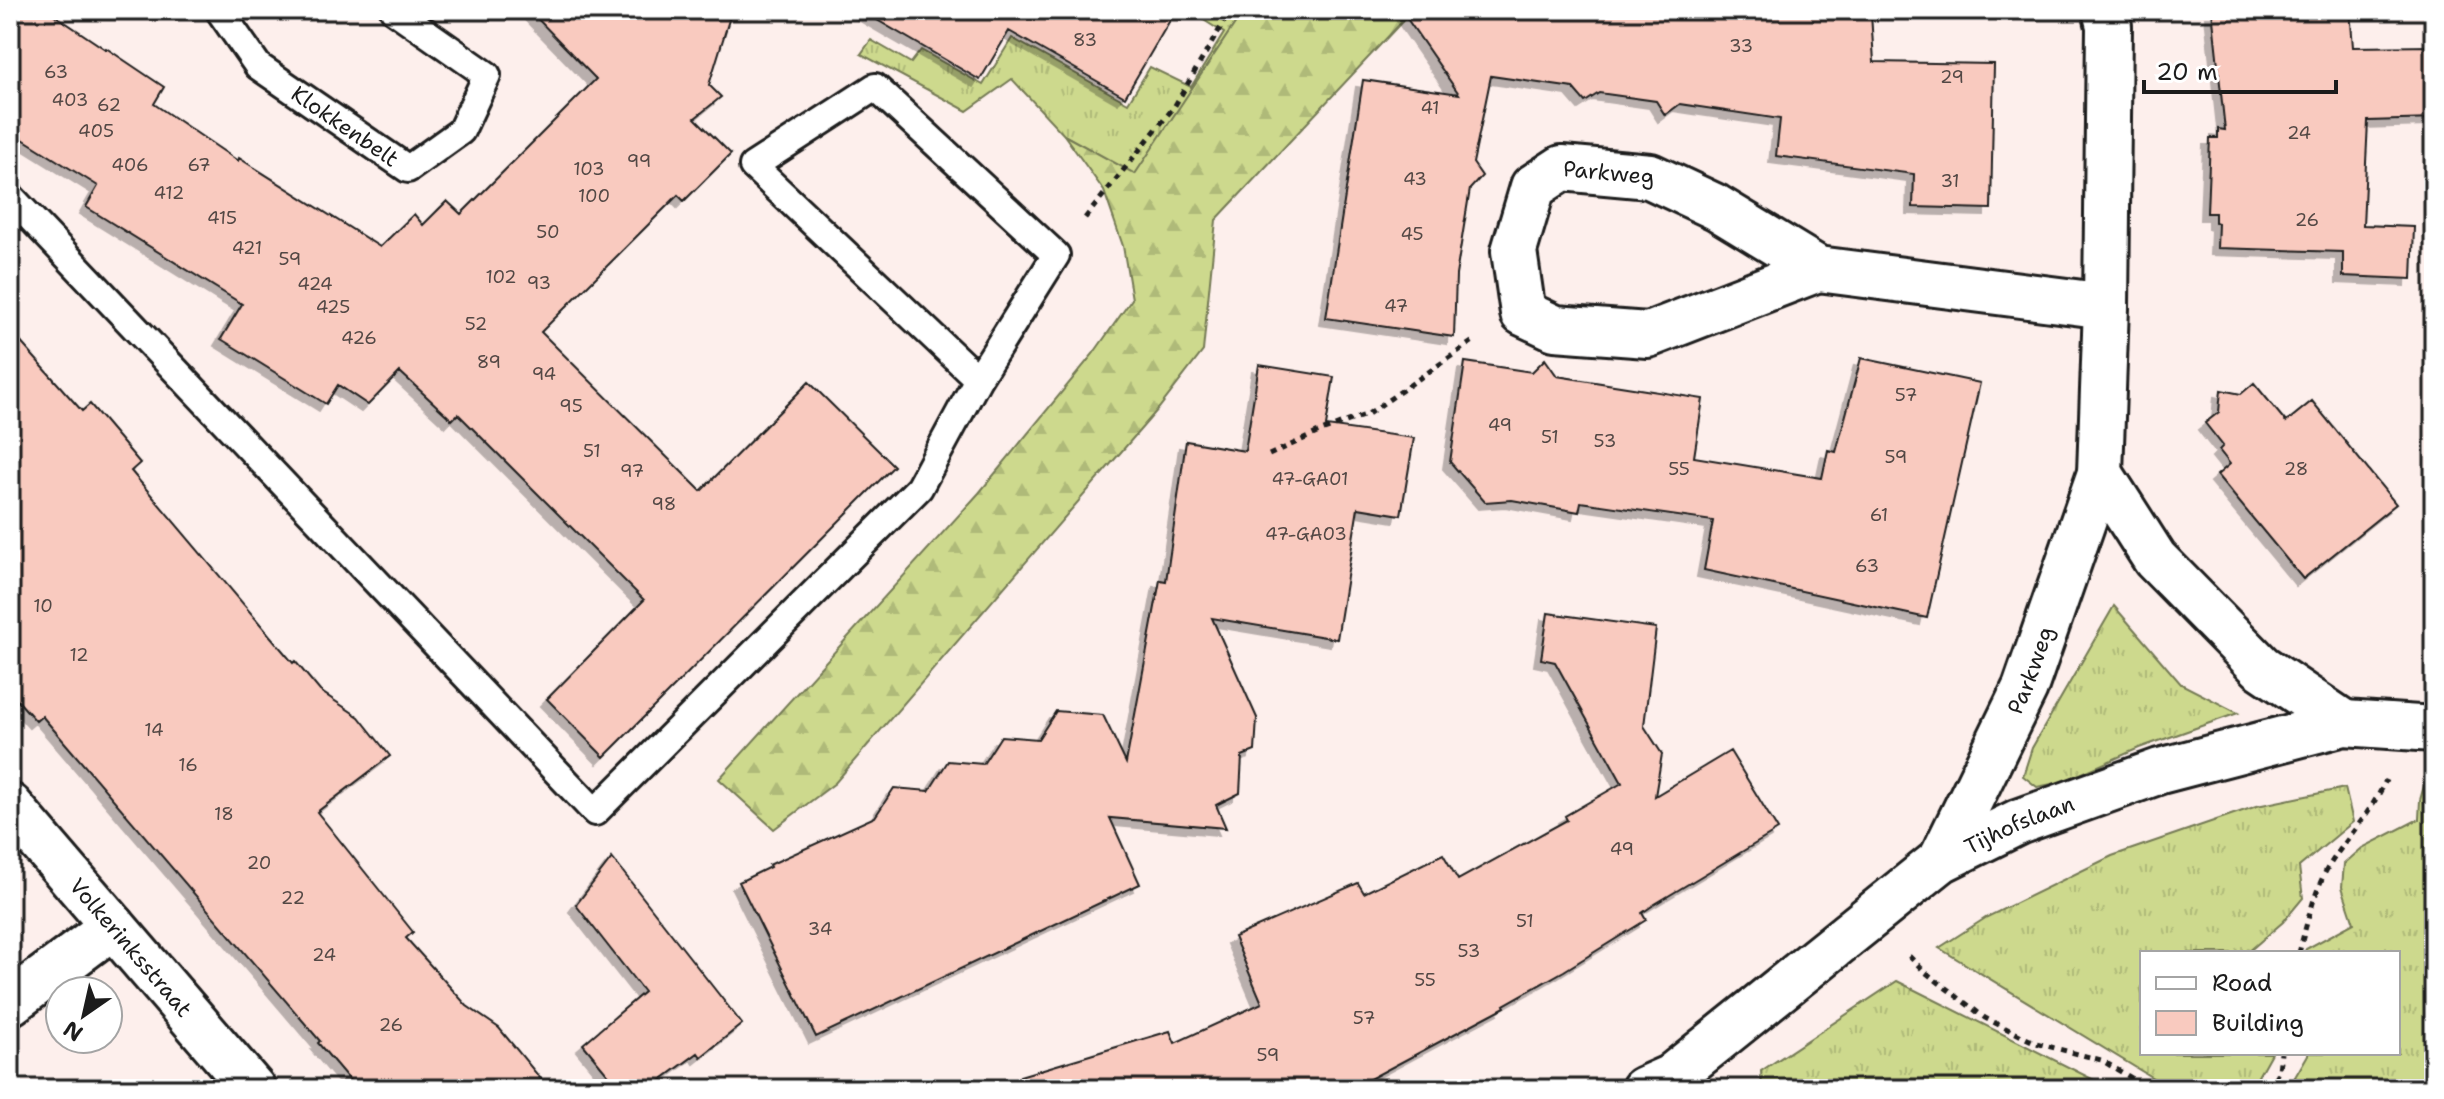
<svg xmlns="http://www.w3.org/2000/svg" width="2444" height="1099" viewBox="0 0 2444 1099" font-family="'Shantell Sans',sans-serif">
<defs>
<pattern id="grass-tufts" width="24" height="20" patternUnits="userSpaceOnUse" patternTransform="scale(2)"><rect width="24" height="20" fill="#cdd98d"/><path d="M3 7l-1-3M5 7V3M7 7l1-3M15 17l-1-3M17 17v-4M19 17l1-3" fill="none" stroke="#afba79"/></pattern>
<pattern id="forest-firs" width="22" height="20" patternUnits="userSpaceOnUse" patternTransform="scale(2)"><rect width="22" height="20" fill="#cdd98d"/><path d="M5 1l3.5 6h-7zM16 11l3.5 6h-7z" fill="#afba79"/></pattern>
<filter id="shadow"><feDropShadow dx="-7" dy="7" stdDeviation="0" flood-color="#0004"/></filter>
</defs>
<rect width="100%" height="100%" fill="#fdefec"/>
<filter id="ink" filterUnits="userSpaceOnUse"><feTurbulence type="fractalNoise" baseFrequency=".0125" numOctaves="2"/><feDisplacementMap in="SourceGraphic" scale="16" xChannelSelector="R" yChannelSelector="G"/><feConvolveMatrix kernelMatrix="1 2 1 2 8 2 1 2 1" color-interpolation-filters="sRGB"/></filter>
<g filter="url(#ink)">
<path fill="url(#grass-tufts)" stroke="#747a54" stroke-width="2" d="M1188,10H1244L1135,175L1064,135L1012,79L967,111L861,54L871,40L911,63L921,50L983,85L1012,38L1128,103L1150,67L1191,87L1224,33Z
M2114,606L2181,684L2238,713L2139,748L2062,782L2037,787L2023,776L2032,748Z
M2424,786L2434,787V1089H2288L2309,1053H2398V953H2304L2306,949L2354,923L2342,887L2344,864L2362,848L2419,819L2420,800Z
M2345,788L2353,822L2299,867L2303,898L2283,922L2247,953H2142V1053H2271L2252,1087L2171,1089L1939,948L1987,917L2112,856L2257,806Z
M1897,981L2112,1089H1762L1761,1071Z"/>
<path fill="url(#forest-firs)" stroke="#747a54" stroke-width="2" d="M1244,10H1413L1216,220L1203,351L1159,408L835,783L774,829L719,779L979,493L1093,354L1132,299L1123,246L1104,191L1064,135L1135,174Z"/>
<path fill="#f9cabf" stroke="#1c1c1c" stroke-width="2" filter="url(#shadow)" d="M10,10H47L105,49L106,48L164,87L154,104L238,161L239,158L380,247L414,214L423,225L447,201L461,214L596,79L529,10H732L709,85L721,97L695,118L731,154L684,201L678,195L541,332L701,491L809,382L894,466L604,757L547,699L644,600L458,414L452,420L400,372L368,405L338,385L326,404L221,339L242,304L86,207L98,186L10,131Z
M860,10H1176L1125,97L1009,31L980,80Z
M1401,10H1831V16L1871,13L1874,62L1994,64L1991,209L1913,207L1914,174L1776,156L1780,119L1680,104L1665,115L1656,101L1599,93L1585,102L1573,88L1491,76L1473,163L1482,176L1470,189L1456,275L1454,337L1326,318L1363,80L1459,94Z
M2212,10H2350L2353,47L2434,46V119L2368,121L2363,225L2414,227L2412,279L2343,276V252L2217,248L2218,223L2215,222V213H2207L2210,138H2218V129L2225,130Z
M10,330L82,411L90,404L140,463L131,471L293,663L295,661L320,691L359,717L390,756L317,812L413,932L406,938L467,1006L499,1028L549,1089H357L318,1043L320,1041L42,716L36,721L10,692Z
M1861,358L1980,383L1927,618L1704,570L1713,521L1581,502L1579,512L1512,500L1485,502L1450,462L1465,362L1532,372L1545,359L1557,376L1703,399L1694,457L1822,478L1828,450L1836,452Z
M1259,365L1334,377L1326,426L1414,438L1401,515L1358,508L1337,639L1212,618L1257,718L1255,751L1242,756L1240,793L1216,805L1226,828L1110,818L1140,884L816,1037L739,882L770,867L769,865L875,817L894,788L929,791L948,761L983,764L1001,736L1038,739L1056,711L1103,715L1126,763L1160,580L1166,581L1186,441L1245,451Z
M2254,383L2286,422L2312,401L2396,504L2303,579L2217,475L2230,464L2219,450L2223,446L2205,423L2219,412L2221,390L2241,394Z
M1548,613L1656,628L1644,726L1662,754L1655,796L1730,751L1778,830L1655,904L1642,913L1646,920L1564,971L1504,1005L1505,1007L1351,1089H1022L1020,1076L1170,1031L1175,1043L1262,1003L1234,937L1358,883L1364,893L1443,854L1458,880L1567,820L1565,816L1622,783L1555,662L1541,659Z
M612,858L742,1024L701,1057L698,1053L649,1089H620L583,1044L644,992L576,905Z"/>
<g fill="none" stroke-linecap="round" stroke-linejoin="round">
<defs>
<g id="lane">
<path id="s1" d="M219,10L258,66L408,169L461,131L487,75L394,10"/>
<path d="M10,196L595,812L919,488L978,379L1056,255L875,87L753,166L978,379"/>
</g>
<g id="street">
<path id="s2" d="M1818,269L1648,335L1555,328L1523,313L1514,251L1533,187L1562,168L1650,176L1716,207L1818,269L2106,306"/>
<path d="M2100,473L2155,559L2261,667L2344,723"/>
<path id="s3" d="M10,806L253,1089"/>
<path id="s4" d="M1941,860L2025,688L2100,473L2106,306L2109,26L2105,10"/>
<path d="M10,1003L113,926"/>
<path id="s5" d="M1644,1089L1671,1077L1941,860L2018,822L2160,771L2344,723L2434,729"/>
</g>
</defs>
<use href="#lane" stroke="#1c1c1c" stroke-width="32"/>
<use href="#street" stroke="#1c1c1c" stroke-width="50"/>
<path stroke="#1c1c1c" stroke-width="5" stroke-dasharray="6 6" stroke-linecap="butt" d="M1085,218L1174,107L1231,10
M1269,455L1321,431L1368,414L1476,339
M2299,953C2305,929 2315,890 2327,869C2346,838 2371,813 2386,780
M1909,956L1925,972L1985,1018L2036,1043L2101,1060L2150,1089
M2269,1089L2279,1070L2281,1053"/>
<use href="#lane" stroke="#fff" stroke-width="26"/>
<use href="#street" stroke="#fff" stroke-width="44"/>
</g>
</g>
<g text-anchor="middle" stroke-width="6" stroke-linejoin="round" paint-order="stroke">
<g font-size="18" fill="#534845">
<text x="1085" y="46">83</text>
<text x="1741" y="52">33</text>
<text x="56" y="78">63</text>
<text x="1952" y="83">29</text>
<text x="70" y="106">403</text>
<text x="109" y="111">62</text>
<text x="1430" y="114">41</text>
<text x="96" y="137">405</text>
<text x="2299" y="139">24</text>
<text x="639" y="167">99</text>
<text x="130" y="171">406</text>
<text x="199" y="171">67</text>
<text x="589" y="175">103</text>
<text x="1415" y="185">43</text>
<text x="1950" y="187">31</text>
<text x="169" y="199">412</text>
<text x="594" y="202">100</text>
<text x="222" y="224">415</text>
<text x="2307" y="226">26</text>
<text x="548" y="238">50</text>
<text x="1412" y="240">45</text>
<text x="247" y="254">421</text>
<text x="290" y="265">59</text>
<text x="501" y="283">102</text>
<text x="539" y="289">93</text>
<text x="315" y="290">424</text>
<text x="1396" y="312">47</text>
<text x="333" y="313">425</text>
<text x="476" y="330">52</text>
<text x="359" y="344">426</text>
<text x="489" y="368">89</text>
<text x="544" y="380">94</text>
<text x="1906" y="401">57</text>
<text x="571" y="412">95</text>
<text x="1500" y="431">49</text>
<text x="1550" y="443">51</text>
<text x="1605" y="447">53</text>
<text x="592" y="457">51</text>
<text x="1896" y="463">59</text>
<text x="1679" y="475">55</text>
<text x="2296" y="475">28</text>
<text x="632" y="477">97</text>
<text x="1310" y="485">47-GA01</text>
<text x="664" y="510">98</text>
<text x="1879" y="521">61</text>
<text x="1306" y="540">47-GA03</text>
<text x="1867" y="572">63</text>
<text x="43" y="612">10</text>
<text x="79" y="661">12</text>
<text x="154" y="736">14</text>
<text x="188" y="771">16</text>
<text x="224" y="820">18</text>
<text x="1622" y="855">49</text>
<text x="259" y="869">20</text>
<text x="293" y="904">22</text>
<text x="1525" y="927">51</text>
<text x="820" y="935">34</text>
<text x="1469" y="957">53</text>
<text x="324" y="961">24</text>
<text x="1425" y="986">55</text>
<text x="1364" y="1024">57</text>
<text x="391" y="1031">26</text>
<text x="1268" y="1061">59</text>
</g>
<g font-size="22" fill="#1c1c1c" stroke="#fff">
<text dy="8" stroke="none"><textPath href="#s1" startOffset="174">Klokkenbelt</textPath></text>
<text dy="8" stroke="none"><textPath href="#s2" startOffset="522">Parkweg</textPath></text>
<text dy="8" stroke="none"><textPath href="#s4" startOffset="210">Parkweg</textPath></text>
<text dy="8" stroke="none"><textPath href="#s5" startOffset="462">Tijhofslaan</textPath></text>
<text dy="8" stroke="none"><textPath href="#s3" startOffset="186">Volkerinksstraat</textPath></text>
</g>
</g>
<rect width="2444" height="1099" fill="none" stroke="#fff" stroke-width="40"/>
<rect x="20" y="20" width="2404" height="1059" fill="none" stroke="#1c1c1c" stroke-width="3" filter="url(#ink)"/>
<rect x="2140" y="951" width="260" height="104" fill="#ffffff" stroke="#a4a4a4" stroke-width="2"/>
<rect x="2156" y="977" width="40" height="12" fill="#ffffff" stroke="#a4a4a4" stroke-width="2"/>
<text x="2212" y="991" font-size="24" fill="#1c1c1c">Road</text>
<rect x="2156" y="1011" width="40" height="24" fill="#f9cabf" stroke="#a4a4a4" stroke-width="2"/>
<text x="2212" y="1031" font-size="24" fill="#1c1c1c">Building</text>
<g transform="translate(84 1015) rotate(214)"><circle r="38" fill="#ffffff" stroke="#a4a4a4" stroke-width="2"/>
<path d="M0-6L14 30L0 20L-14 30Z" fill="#1c1c1c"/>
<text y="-12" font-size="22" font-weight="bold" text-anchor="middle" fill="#1c1c1c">N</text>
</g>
<path d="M2144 80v12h192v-12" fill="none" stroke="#1c1c1c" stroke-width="4"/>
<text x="2156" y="80" font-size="24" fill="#1c1c1c" stroke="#ffffff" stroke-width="6" paint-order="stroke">20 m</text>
</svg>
